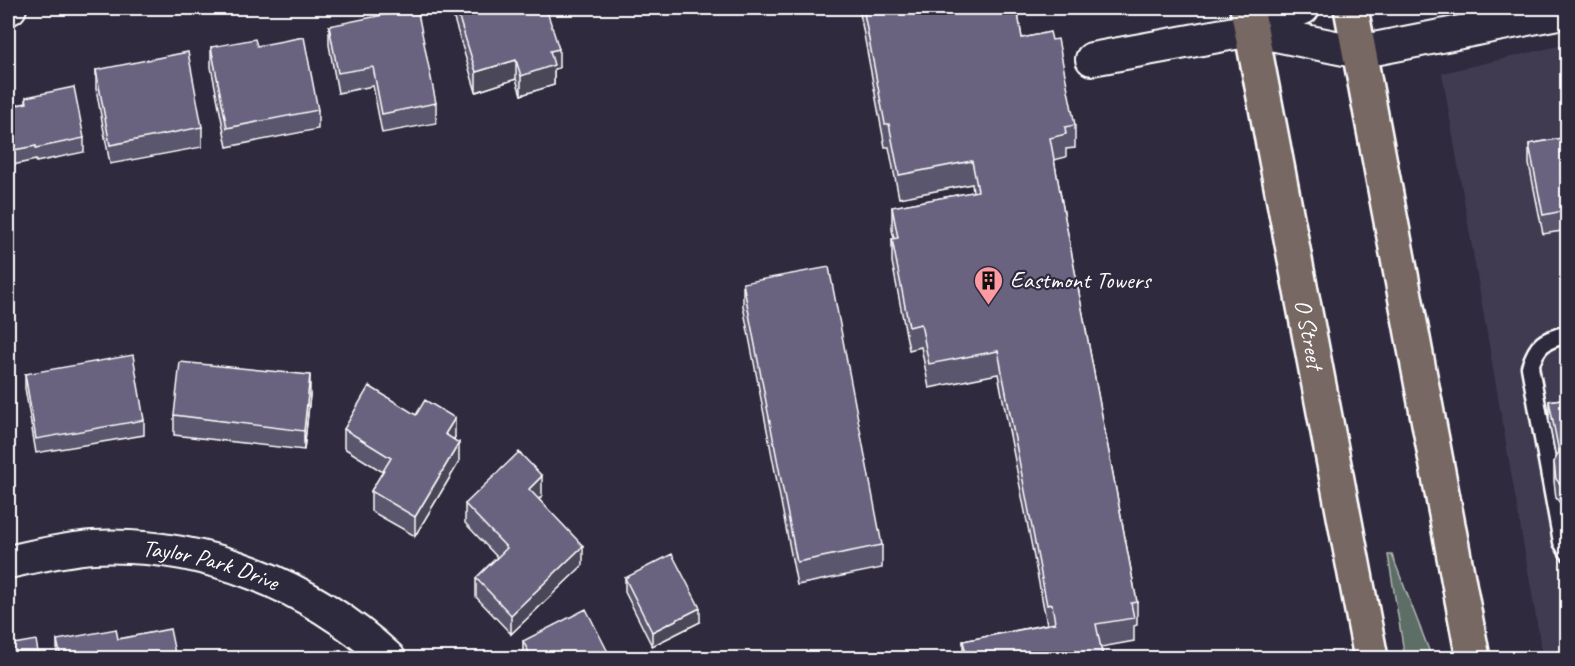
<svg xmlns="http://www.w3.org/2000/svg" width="1575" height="666" viewBox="0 0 1575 666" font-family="Caveat,sans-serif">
<rect width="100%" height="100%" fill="#2f2a3d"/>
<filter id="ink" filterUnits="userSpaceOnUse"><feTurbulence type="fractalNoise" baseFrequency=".0167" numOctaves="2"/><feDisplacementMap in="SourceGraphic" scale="12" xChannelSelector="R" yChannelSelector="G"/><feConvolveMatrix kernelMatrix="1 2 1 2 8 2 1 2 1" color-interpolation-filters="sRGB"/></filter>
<g filter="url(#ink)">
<path fill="#403b51" d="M1567,44V658H1543L1442,73Z"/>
<path fill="#5d6e66" stroke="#aeb6b2" stroke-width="1.5" d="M1392,555L1432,658H1405L1388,555Z"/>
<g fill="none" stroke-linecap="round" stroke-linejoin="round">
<defs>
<path id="lane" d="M1568,334C1544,340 1537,344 1530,367L1562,542L1568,552"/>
<g id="street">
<path d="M8,8H10"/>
<path d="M1251,30L1359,52L1568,11"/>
<path d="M1092,59L1251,30L1303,8"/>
<path id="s1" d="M8,562C36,556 64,549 93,547C203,542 309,584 389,658"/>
</g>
<g id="primary">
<path id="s2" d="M1247,8L1371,658"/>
<path d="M1351,8L1473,658"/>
</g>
</defs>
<use href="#lane" stroke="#fff" stroke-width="21"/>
<use href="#street" stroke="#fff" stroke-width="36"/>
<use href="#primary" stroke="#fff" stroke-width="38"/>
<use href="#lane" stroke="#2f2a3d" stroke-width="16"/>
<use href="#street" stroke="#2f2a3d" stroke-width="32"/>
<use href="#primary" stroke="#776864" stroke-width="33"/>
</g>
<path fill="#5a566d" stroke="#fff" stroke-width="1.5" d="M454,8H546L559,68L554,69V85L521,95L516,79L476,92L454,19Z
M859,8H1017L1022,38L1052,40L1075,125V148L1066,149V157L1054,160L1137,602V625L1134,626V641L1101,647L1103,658H963V641L1047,624L998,374L929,388L921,347L909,350L892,262V239L894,238L892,230V207L973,192L972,184L899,198L889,147H885Z
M329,26L436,103V123L382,133L373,86L338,93L329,45Z
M257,46L318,110V129L227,147L211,67V47Z
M96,70L202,127V147L110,164L96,89Z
M26,97L84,138V152L36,162V160L8,166V107L26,103Z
M1568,137V230L1543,234L1529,164V144Z
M743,283L882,545V568L797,585L743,306Z
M25,374L144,420V435L36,453L25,388Z
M310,395L304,450L174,435V415Z
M1568,398V520L1565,509L1556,498L1554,481V462L1556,458L1549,421V401Z
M416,415L455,437L454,439L459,462L415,536L371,511V491L383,472L344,448V429Z
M542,496L539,499L583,565L511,634L476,597V578L497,557L465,523V504Z
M625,578L700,622L652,646L625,592Z
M118,639L176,658H57V640Z
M523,641L611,658H523Z"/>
<path fill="#4a4659" stroke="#fff" stroke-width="1.5" d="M559,49V68L554,69V85L521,95V76L550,51Z
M516,60V79L476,92V72Z
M310,375V395L304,450V431Z
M455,418V437L445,453V434Z
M459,443V462L415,536V517Z
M542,476V496L529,508V489Z
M583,546V565L511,634V615Z
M700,608V622L652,646V632Z"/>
<path fill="#69647f" stroke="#fff" stroke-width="1.5" d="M417,8L436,103L382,114L373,67L338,73L329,26Z
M456,8H546L559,49L550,51L554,65L521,76L516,60L476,72Z
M863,8H1017L1022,38L1050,32L1052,40L1058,39L1075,125L1065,127L1066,134L1050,138L1137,602L1131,603L1134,618L1096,624L1103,658H967L963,641L1055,623L1052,604L1047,605L998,351L929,364L921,324L909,327L892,239L898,238L892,207L978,191L972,161L899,175L889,124H885Z
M304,37L318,110L227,128L211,47L255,39L257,46Z
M188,52L202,127L110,145L96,70Z
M74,87L84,138L36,148V146L8,151V107L27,103L26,97Z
M1568,137V210L1543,215L1529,144Z
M829,267L882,545L797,562L743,283Z
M133,355L144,420L36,439L25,374Z
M180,362L310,375L304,431L174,415Z
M369,386L416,415L425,400L455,418L445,434L459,443L415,517L371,491L391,458L344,429Z
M1568,398V501L1565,490L1556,479L1554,462L1559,452L1549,401Z
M519,452L542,476L529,489L583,546L511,615L476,578L507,548L465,504Z
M672,554L700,608L652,632L625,578Z
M586,609L611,658H532L523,641Z
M116,629L118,639L170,629L176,658H61L57,640Z
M36,640L39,658H8V645Z
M236,653L243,658H232Z"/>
</g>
<defs>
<symbol id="building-pin" viewBox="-11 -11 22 30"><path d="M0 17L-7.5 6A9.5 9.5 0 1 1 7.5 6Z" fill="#ff9aa2" stroke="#2f2a3d"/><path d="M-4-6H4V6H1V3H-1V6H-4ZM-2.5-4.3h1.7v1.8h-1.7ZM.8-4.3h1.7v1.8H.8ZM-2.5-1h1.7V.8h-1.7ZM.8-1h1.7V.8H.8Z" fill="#111"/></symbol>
</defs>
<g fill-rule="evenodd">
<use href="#building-pin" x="972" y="264" width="33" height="45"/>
</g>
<g text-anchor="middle" stroke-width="4.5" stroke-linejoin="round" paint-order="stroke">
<g font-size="24" fill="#fff" stroke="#2f2a3d" text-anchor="start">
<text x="1010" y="288">Eastmont Towers</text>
</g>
<g font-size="24" fill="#fff" stroke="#2f2a3d">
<text dy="8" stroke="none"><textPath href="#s2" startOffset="332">O Street</textPath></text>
<text dy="8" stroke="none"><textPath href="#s1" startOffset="206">Taylor Park Drive</textPath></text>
</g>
</g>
<rect width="1575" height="666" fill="none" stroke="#2f2a3d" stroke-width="30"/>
<rect x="15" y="15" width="1545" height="636" fill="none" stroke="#fff" stroke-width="2" filter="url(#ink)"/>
</svg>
